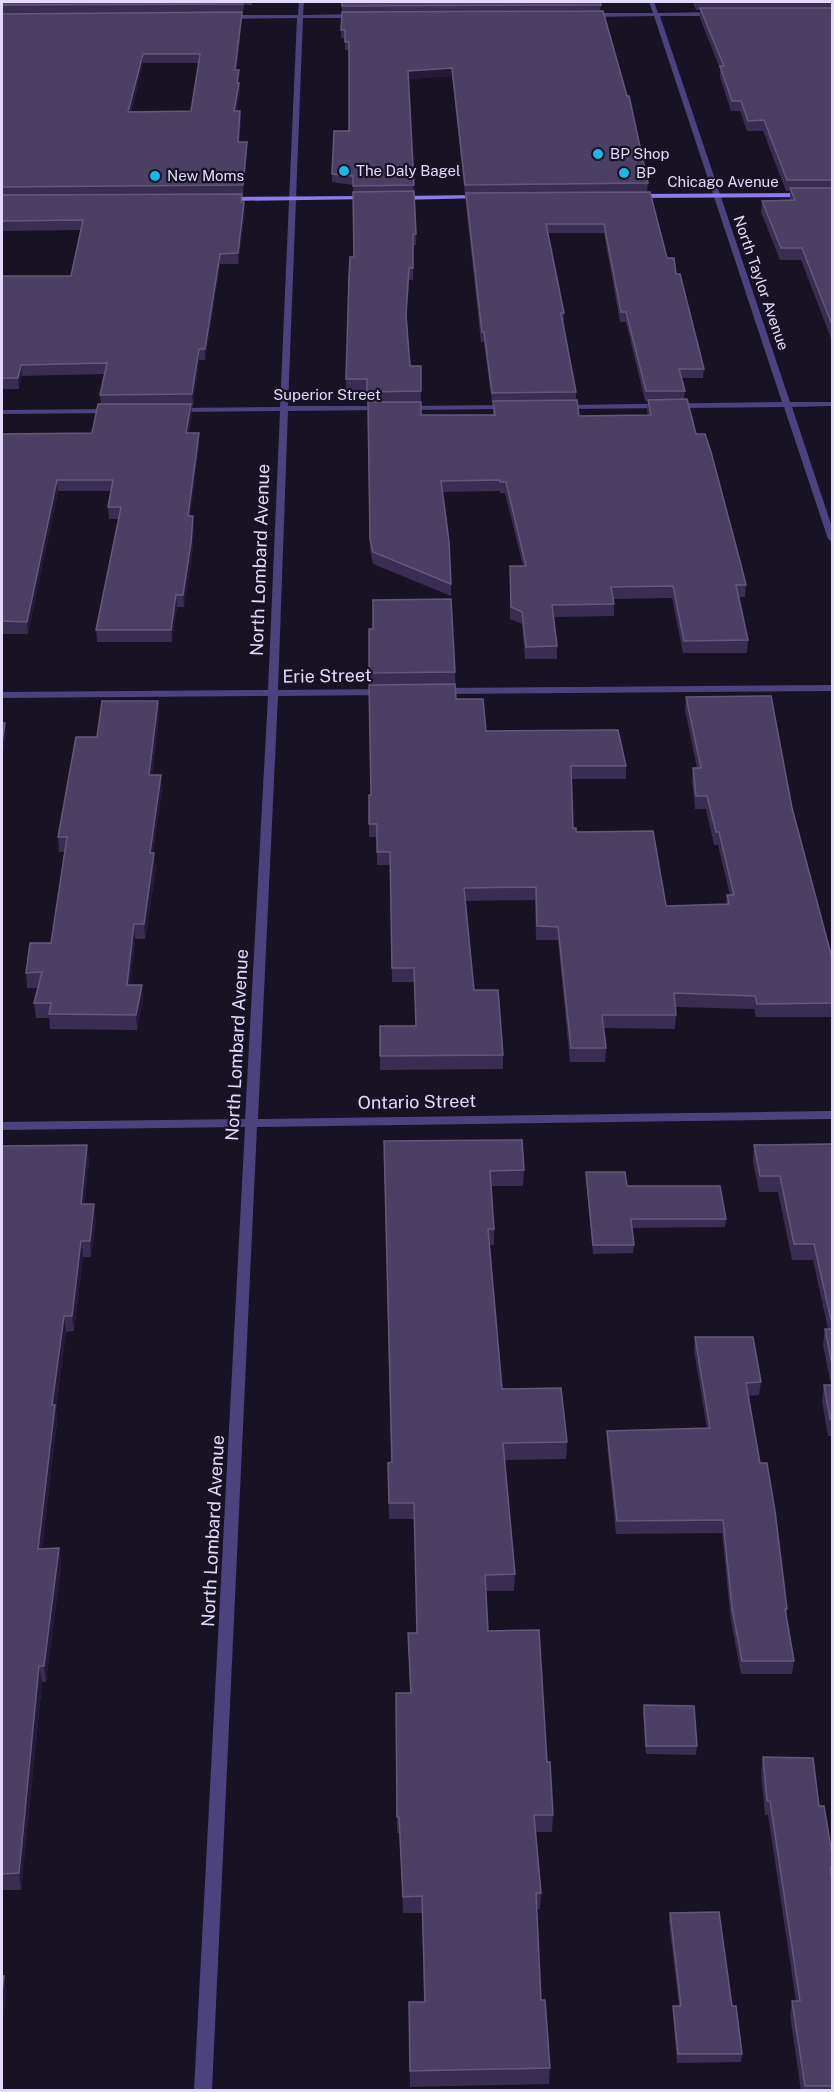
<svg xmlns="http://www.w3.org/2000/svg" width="834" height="2092" viewBox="0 0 834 2092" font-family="'Public Sans',sans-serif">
<rect width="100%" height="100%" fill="#181225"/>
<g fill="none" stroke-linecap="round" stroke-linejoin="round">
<path fill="#4c427e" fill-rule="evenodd" d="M299,2H304L303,15L357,14L360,16L357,18H303L288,406H384L388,408L384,410L288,411L278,690L384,689L389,692L384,695L278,696L258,1119L832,1111V1119L257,1127L212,2090H194L245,1127L2,1130V1122L245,1119L268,696L2,698V692L268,690L280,411L177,412L173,410L177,408L280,407L297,18L228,19L225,17L228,15H298Z
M649,2H654L658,13L714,12L717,14L714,16H660L790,402H832V406L792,407L832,527V542L828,539L784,407L564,409L560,407L564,405L782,402L654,16L588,17L585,15L588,13H653Z
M507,405H510V409L405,410L401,408L405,406Z
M111,409H114V413L2,414V410Z
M832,685V691L441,694L436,691L441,688Z"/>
<path fill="#8d7cf0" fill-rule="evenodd" d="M832,193V197L636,198L633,196L636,194Z
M480,195L482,196V198L399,200L396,198L399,196Z
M369,196L371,197V199L228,201L225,199L228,197Z"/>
</g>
<path fill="#392d51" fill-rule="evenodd" d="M2,2H252V5H244L243,13H242V21L236,70L239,80L240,93L236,111H240L241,120L239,142H247V151L243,195H242V202L245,212L238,264H220L205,360H199L193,406H191L192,415L189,433H199V445L190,516L194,528L192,555L184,607H177L172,642H97L96,630L119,519H109L108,507L110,491H58L28,634H2V434L92,433L101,404L100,395L105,374L22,376L19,389H2V276H71L81,230L2,231ZM143,63H199L191,111L131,112Z
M693,2H832V341L801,260H780L761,212L762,201L790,200V191H786L763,131H747L740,111H731L720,77V69L700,18V10H696Z
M601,5L600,10L342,12V6Z
M603,11L648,183L647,192L667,258L676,274L704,369L703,378H682L685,391L684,399L746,585L745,597H739L748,640L747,653H683L672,598L613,599L614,604V616L554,617L557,646V659H525L522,624L510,619V566H523L505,493H500V491L442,492L451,584V596L373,564L370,550L367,391H346V379L354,257L353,185L332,182V174L349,131V50H345V38H341V30ZM452,76L481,342H484L492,403H493V415H421V366H410L406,320L409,280H413V245H416V234L408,79ZM548,233H604L620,322H626L645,401H648L647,411L648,415L579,416L576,400V392L563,322H564V313Z
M369,629H373L455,672L456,699L486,731L626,766V779H571L573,828L576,832L666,906L726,904L727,895H730L718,845H714L706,809H695L692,781L693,768H697L685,710L686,697L792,808L832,958V1017H756L754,1009L675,1007L676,1015L675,1029L603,1028L606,1048L605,1062H570L558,940H536L535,900L465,901L474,990L503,1055V1069L380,1070V1026H416L414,982H392L390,865H377V837H369V795H371Z
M158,701L159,715L152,775L162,789L153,853L156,867L145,939H135L130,985L143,1000L137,1030L50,1029L49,1018H36L34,1003L38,988H27L26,973L51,943L65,852H59L58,837L97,737Z
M384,1141L524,1170L523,1186H491L494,1229V1245H489L502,1389L567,1442L566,1459L505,1460L515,1574L514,1591H486L488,1631L547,1762L553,1815L552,1832H536L541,1893L540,1909H536L541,2000L550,2068L549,2084L410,2087L409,2002H424L422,1913H403L400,1833H397L396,1693H410L408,1633H417L414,1519H389L388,1463H391Z
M832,1144V1440V1436H828L822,1401L824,1385H831L823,1345L825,1329H828L813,1260H792L778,1192H759L753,1161L754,1145Z
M87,1145L89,1160L84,1204L96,1219L91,1257H83L74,1331L66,1332L56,1409L57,1421L42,1549L59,1548L61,1565L46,1682H42L21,1890H2V1146Z
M586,1172L627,1186L726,1219L725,1227L632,1228L634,1245L633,1253L593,1254L586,1180Z
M695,1337L761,1382L759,1395L748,1396L787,1609L786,1616L794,1661L792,1674H741L731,1621L722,1533L616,1534L607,1444V1431L707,1428L694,1350Z
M644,1705L697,1746L696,1755L646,1754L643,1714Z
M763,1757L819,1806L832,1854V2091H801L790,2015L792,2001H796L768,1815H765L761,1771Z
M670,1913L732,2006L742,2054L741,2062L677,2063L673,2014V2006H679L669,1922Z"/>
<path fill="#241a38" d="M242,12V21L235,80V70Z
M143,54V63L128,121V112Z
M452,68V76L408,79V71Z
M239,70V80L238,90L239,83L240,93L235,120L234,111Z
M240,111L241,120L238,151V142Z
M247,142V151L243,195V185Z
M244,202L245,212L238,264V253Z
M220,254V264L205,360V349Z
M199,349V360L193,406L192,394Z
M21,365L22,376L19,389L18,378Z
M191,404L192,415L187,445L186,433Z
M199,433V445L189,528L188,516Z
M57,480L58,491L28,634L27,622Z
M193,516L194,528L192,555L184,607L183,595Z
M176,595L177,607L172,642L171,630Z
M158,701L159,715L150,789L149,775Z
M5,723L7,734L2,760V743Z
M161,775L162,789L151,867L150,853Z
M154,853L156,867L145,939L144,924Z
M134,924L135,939L129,1000L127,985Z
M142,985L143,1000L137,1030L136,1015Z
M87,1145L89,1160L83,1219L81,1204Z
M94,1204L96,1219L91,1257L90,1241Z
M81,1241L83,1257L74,1331L72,1316Z
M64,1316L66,1332L56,1409L57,1421L40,1565L38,1549L52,1405Z
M59,1548L61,1565L46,1682L44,1666Z
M39,1666L42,1682L21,1890L19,1873Z
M4,1976L7,1992L2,2026V1992Z"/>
<path fill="#4b4063" stroke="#63587b" stroke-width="1.5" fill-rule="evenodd" d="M2,2H243V4L2,5Z
M342,2H600L601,5L342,6Z
M700,8H832V180H787L764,120L748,121L741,101H732L720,66H724Z
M603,11L627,96H629L648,183L465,185L452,68L408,71L414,185L353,186V176L332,174L334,131H349V42H345V30H341L342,12Z
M242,12L235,70H239L237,83H239L234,111H240L238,142H247L243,185L2,187V14ZM143,54H200L191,111L128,112Z
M790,188H832V325L802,248H781L762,201L795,200Z
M414,191L416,234H413V268H409L406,315L410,366H421V391L367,392V379H346L349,276L350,257H354L353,192Z
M650,192L667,258H674L676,274H680L704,369H679L685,391H646L626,312H621L604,224H546L564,313H561L576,392L492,393L484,332H482L466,193Z
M242,194L241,202H244L238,253L220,254L205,349H199L192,394L100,395L107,363L21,365L18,378H2V276H71L83,220L2,221V195Z
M687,399L696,434H705L711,452L741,565L746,585H736L748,640L684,641L673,586L611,587L614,604L552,605L557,646L526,647L522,612L511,607L510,566H526L506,482H500V480L441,481L449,541L451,584L373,552L370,539L368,402H421V415H495L493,401L577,400L579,416L651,415L648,400Z
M98,404H191L186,433H199L188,516H193L191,543L183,595H176L171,630H96L121,507H108L113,480H57L27,622L2,621V434L92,433Z
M451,599L455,672L369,673V629H373V600Z
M455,684L456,699H483L486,731L618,730L626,766H571L573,828H576V832L653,831L666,906L729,904L727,895H734L719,832H716L707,796H696L693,768H701L686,697L771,696L792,808L832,958V1003L757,1004L755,996L674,993L676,1015H602L606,1048H571L558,927L537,926L536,887L464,888L474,990H498L503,1055L380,1056V1026H416L414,968H392L390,852H377V824H369V795H371L369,685Z
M102,701H158L149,775H161L150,853H154L144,924H134L127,985H142L136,1015L49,1014L51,1003H34L42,972L26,973L30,943H51L67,837H58L76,737H97Z
M2,723H5L2,743Z
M522,1140L524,1170L490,1171L494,1229H488L502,1389L561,1388L567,1442L503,1443L515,1574L485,1575L488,1631L539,1630L547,1762H550L553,1815H534L541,1893H536L541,2000H545L550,2068L410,2071L409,2002H425L422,1896L403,1897L399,1817H397L396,1693H411L408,1633H417L414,1503H389L388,1463L392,1462L384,1141Z
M832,1144V1324L814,1244H794L780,1176H760L754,1145Z
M87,1145L81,1204H94L90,1241H81L72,1316H64L52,1405H55L38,1549L59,1548L44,1666H39L19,1873L2,1874V1146Z
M586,1172H625L627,1186H720L726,1219H631L634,1245H593Z
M825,1329H832V1365Z
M695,1337H753L761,1382L746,1383L760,1463H767L775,1511L787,1609H785L794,1661H742L732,1608L723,1520L617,1521L607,1431L710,1428Z
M824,1385H832V1419H830Z
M644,1705L694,1706L697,1746H646Z
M763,1757L813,1758L819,1806H824L832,1854V1867H830L832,1883V2086H805L792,2001H800L770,1801H767Z
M719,1912L732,2006H736L742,2054H678L673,2006H681L670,1913Z
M2,1976H4L2,1992Z"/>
<g fill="#1cb8e5" stroke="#181225" stroke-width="2">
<circle cx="598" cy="154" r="6"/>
<circle cx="344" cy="171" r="6"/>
<circle cx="624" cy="173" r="6"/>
<circle cx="155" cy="176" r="6"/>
</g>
<g text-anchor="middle" stroke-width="4.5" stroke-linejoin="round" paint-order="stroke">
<g font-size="15" fill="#e2dafb" stroke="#181225" text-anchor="start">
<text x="610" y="159">BP Shop</text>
<text x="356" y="176">The Daly Bagel</text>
<text x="636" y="178">BP</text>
<text x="167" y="181">New Moms</text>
</g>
<g font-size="15" fill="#e2dafb" stroke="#181225">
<text x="723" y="187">Chicago Avenue</text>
<text transform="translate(761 283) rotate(71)" y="5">North Taylor Avenue</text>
<text x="327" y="400">Superior Street</text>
</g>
<g font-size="18" fill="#e2dafb" stroke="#181225">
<text transform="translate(260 560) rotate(-88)" y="6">North Lombard Avenue</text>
<text transform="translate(327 676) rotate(-1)" y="6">Erie Street</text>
<text transform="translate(237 1045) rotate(-87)" y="6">North Lombard Avenue</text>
<text transform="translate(417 1102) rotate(-1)" y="6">Ontario Street</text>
<text transform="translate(213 1531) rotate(-87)" y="6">North Lombard Avenue</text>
</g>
</g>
<rect width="834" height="2092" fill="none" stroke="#e2dafb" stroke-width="6"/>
</svg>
